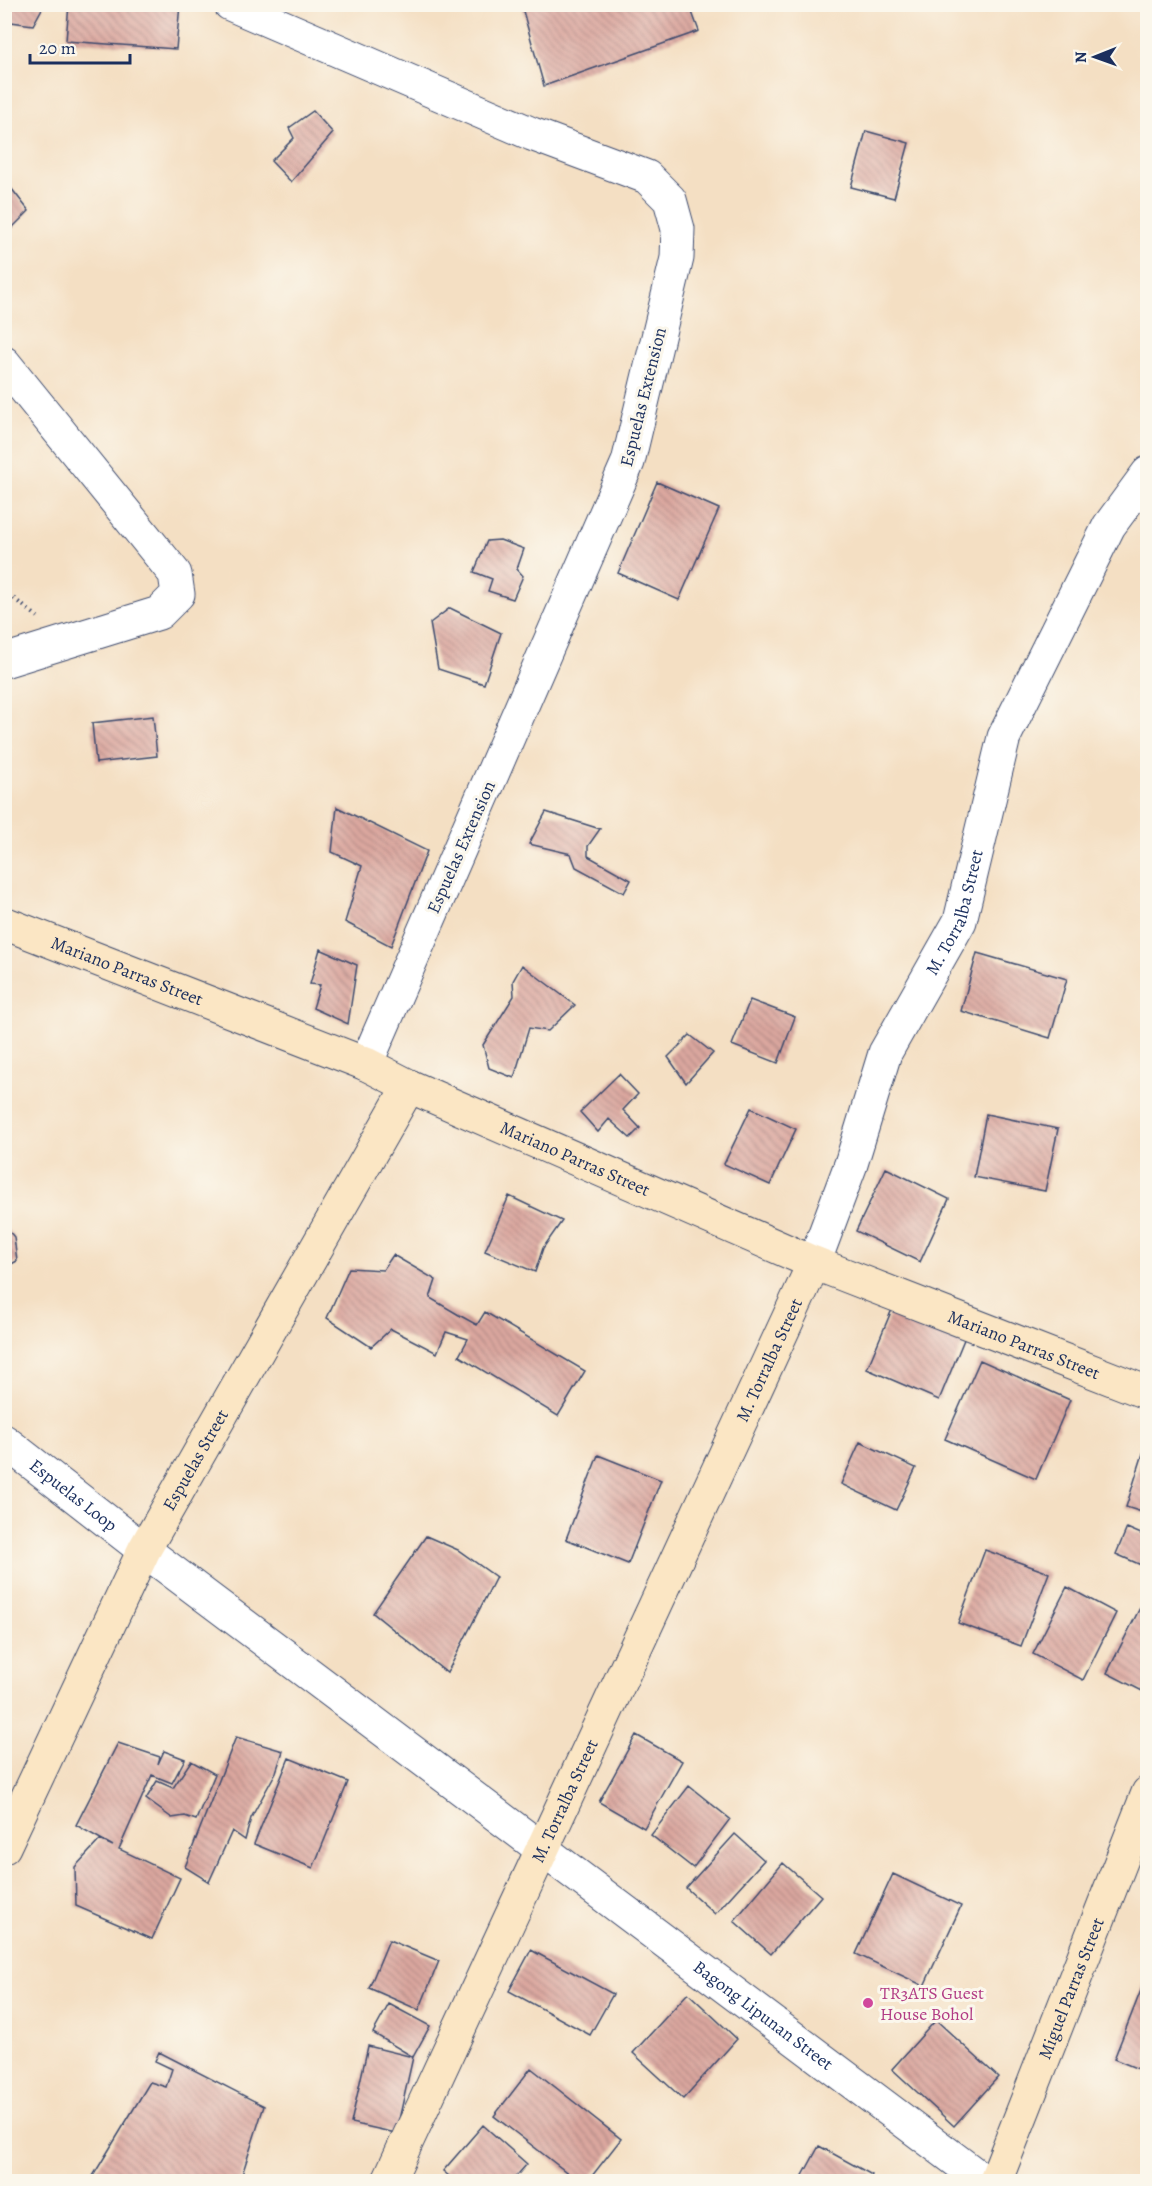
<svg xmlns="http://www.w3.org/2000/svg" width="1152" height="2186" viewBox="0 0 1152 2186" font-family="Alegreya,serif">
<defs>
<pattern id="building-back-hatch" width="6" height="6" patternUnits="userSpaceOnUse" patternTransform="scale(1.5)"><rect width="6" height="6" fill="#dba79f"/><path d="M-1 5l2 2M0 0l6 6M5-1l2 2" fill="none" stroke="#b18885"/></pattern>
</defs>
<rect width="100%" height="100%" fill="#fbf7ec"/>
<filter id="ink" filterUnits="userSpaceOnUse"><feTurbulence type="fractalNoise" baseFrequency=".0167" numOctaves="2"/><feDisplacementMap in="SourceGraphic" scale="12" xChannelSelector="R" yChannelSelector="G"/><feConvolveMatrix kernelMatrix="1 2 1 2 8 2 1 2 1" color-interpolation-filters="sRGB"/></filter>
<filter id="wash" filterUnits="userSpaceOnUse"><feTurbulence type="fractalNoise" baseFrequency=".008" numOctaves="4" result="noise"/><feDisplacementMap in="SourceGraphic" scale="24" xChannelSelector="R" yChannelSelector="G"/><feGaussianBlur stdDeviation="1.35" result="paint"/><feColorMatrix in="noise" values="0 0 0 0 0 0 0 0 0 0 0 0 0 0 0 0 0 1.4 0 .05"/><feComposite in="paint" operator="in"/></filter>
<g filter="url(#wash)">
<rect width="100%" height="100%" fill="#f4dfc3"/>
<g id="blocks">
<path fill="url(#building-back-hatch)" d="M69,4H180L176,49L66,41Z
M521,4H689L699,31L544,86Z
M4,5H44L33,25L4,21Z
M313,111L333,133L291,182L271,161L294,138L289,128Z
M866,131L909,143L894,198L851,187Z
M4,179L29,211L4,236Z
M657,482L719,509L679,600L618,573Z
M500,540L524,549L517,569L523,576L513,599L488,591L492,579L474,572L487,541Z
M450,608L501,633L484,684L438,669L430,623Z
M153,716L157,756L96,763L92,723Z
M337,807L427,851L391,946L345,922L362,866L332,852Z
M546,812L600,829L588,846V856L631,880L624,893L576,867L571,854L529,844Z
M320,949L357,965L348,1024L313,1008L320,985L310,984Z
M977,953L1067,979L1050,1038L961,1011Z
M522,965L575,1005L548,1031L529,1028L514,1078L489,1068L483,1045L514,996L513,981Z
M750,1000L795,1017L778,1063L732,1045Z
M690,1035L713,1053L686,1083L668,1057Z
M619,1074L638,1094L623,1110L640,1128L630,1138L609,1119L598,1132L580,1112Z
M751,1108L796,1129L770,1185L724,1164Z
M986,1114L1058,1129L1045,1191L974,1177Z
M886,1168L949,1199L920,1262L856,1231Z
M509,1196L562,1221L543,1248L535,1272L485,1251Z
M4,1225L14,1237L17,1261L4,1268Z
M393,1255L436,1280L430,1298L459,1315L477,1325L485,1312L585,1371L558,1416L459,1356L468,1339L446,1332L437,1353L391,1329L371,1347L327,1318L349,1268L383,1270Z
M893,1307L965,1337L939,1400L867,1369Z
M980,1360L1070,1400L1036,1479L945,1439Z
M1147,1441H1148V1514L1126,1507Z
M860,1442L916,1468L896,1510L841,1484Z
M598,1455L661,1480L628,1564L566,1539Z
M1127,1528L1148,1537V1568L1116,1554Z
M426,1536L458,1550L496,1577L447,1673L373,1613Z
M985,1550L1049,1573L1021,1646L958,1623Z
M1067,1587L1116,1613L1083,1680L1033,1654Z
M1145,1598L1148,1599V1694L1107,1673Z
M636,1735L682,1761L644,1828L599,1802Z
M236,1737L283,1751L276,1772L251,1818L245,1840L232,1831L209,1882L185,1867Z
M118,1743L160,1757L158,1764L164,1751L185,1759L172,1783L152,1775L119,1849L180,1878L152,1939L76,1906L75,1867L100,1840L113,1846L76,1825Z
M289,1758L348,1782L313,1868L254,1844Z
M191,1761L215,1774L196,1820L185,1816L172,1818L146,1799L157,1781L173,1788Z
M689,1786L730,1819L693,1868L651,1835Z
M735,1834L764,1860L715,1914L686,1888Z
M783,1863L821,1896L771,1954L734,1921Z
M893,1874L961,1906L924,1986L856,1954Z
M389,1940L439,1961L419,2010L369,1988Z
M531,1950L613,1994L590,2035L509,1991Z
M1147,1975H1148V2073L1114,2059Z
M688,1993L737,2039L683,2099L633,2053Z
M389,2004L430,2026L413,2057L373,2033Z
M936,2020L998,2077L954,2126L892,2069Z
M368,2046L413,2057L396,2133L351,2123Z
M159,2052L264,2106L240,2181H90L150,2082L166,2087L172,2069L155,2061Z
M531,2068L621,2139L588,2181H578L494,2116Z
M483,2125L527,2164L512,2181H455L443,2171Z
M819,2146L872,2175L868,2181H800Z"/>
</g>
</g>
<g filter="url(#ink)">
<use href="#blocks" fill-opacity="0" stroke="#3c496d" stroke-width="1.5"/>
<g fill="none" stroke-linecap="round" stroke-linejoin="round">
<defs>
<g id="street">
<path d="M230,4L532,134L647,177L670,200L678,229L677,258L628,462L366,1064"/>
<path d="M4,363L175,574L178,594L159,613L4,661"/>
<path id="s1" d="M814,1263L851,1164L885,1053L960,921L1004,737L1109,526L1148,473"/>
<path id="s2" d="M4,1441L144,1550L985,2182"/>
</g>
<g id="secondary">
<path id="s3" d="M4,923L366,1064L409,1086L814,1263L1148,1393"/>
<path id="s4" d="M4,1847L144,1550L409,1086"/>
<path id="s5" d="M388,2182L814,1263"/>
<path id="s6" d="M995,2182L1148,1793"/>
</g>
</defs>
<use href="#street" stroke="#3c496d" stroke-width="35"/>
<use href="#secondary" stroke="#3c496d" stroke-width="35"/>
<path stroke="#3c496d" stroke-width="4" stroke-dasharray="1.5 4.5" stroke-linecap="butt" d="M4,591L38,617"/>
<use href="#street" stroke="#fff" stroke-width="33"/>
<use href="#secondary" stroke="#fbe6c4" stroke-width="33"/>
</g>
</g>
<circle fill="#d1479c" stroke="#fbf7ec" stroke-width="2" cx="868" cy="2003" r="6"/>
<g text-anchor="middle" stroke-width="6" stroke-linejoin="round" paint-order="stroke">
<g font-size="18" fill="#1b2f5e" stroke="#fbf7ec">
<text transform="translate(643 397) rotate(-76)" y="6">Espuelas Extension</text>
<text transform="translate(461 847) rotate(-66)" y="6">Espuelas Extension</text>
<text dy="6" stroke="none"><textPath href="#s1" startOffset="380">M. Torralba Street</textPath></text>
<text dy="6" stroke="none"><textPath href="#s3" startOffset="132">Mariano Parras Street</textPath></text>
<text dy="6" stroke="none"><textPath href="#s3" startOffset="618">Mariano Parras Street</textPath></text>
<text dy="6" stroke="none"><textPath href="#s3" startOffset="1104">Mariano Parras Street</textPath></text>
<text dy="6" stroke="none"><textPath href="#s5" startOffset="906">M. Torralba Street</textPath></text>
<text dy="6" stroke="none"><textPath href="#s4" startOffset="432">Espuelas Street</textPath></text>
<text dy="6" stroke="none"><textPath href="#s2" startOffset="88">Espuelas Loop</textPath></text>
<text dy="6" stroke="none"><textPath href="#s5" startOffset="420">M. Torralba Street</textPath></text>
<text dy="6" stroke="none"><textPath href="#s6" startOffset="208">Miguel Parras Street</textPath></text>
<text dy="6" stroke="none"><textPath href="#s2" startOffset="952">Bagong Lipunan Street</textPath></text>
</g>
<g font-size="18" fill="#b23c85" stroke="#fbf7ec" text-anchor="start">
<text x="880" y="1999">TR3ATS Guest<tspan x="880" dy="21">House Bohol</tspan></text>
</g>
</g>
<rect width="1152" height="2186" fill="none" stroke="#fbf7ec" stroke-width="24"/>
<g transform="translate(1095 57) rotate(269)" stroke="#fbf7ec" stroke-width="4.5" paint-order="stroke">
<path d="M0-4.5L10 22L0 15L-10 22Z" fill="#1b2f5e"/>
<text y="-9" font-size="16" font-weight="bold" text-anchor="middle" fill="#1b2f5e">N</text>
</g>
<path d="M30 54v9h100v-9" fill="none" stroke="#1b2f5e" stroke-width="3"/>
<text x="39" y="54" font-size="18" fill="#1b2f5e" stroke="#fbf7ec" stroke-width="4.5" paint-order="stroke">20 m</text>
</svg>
